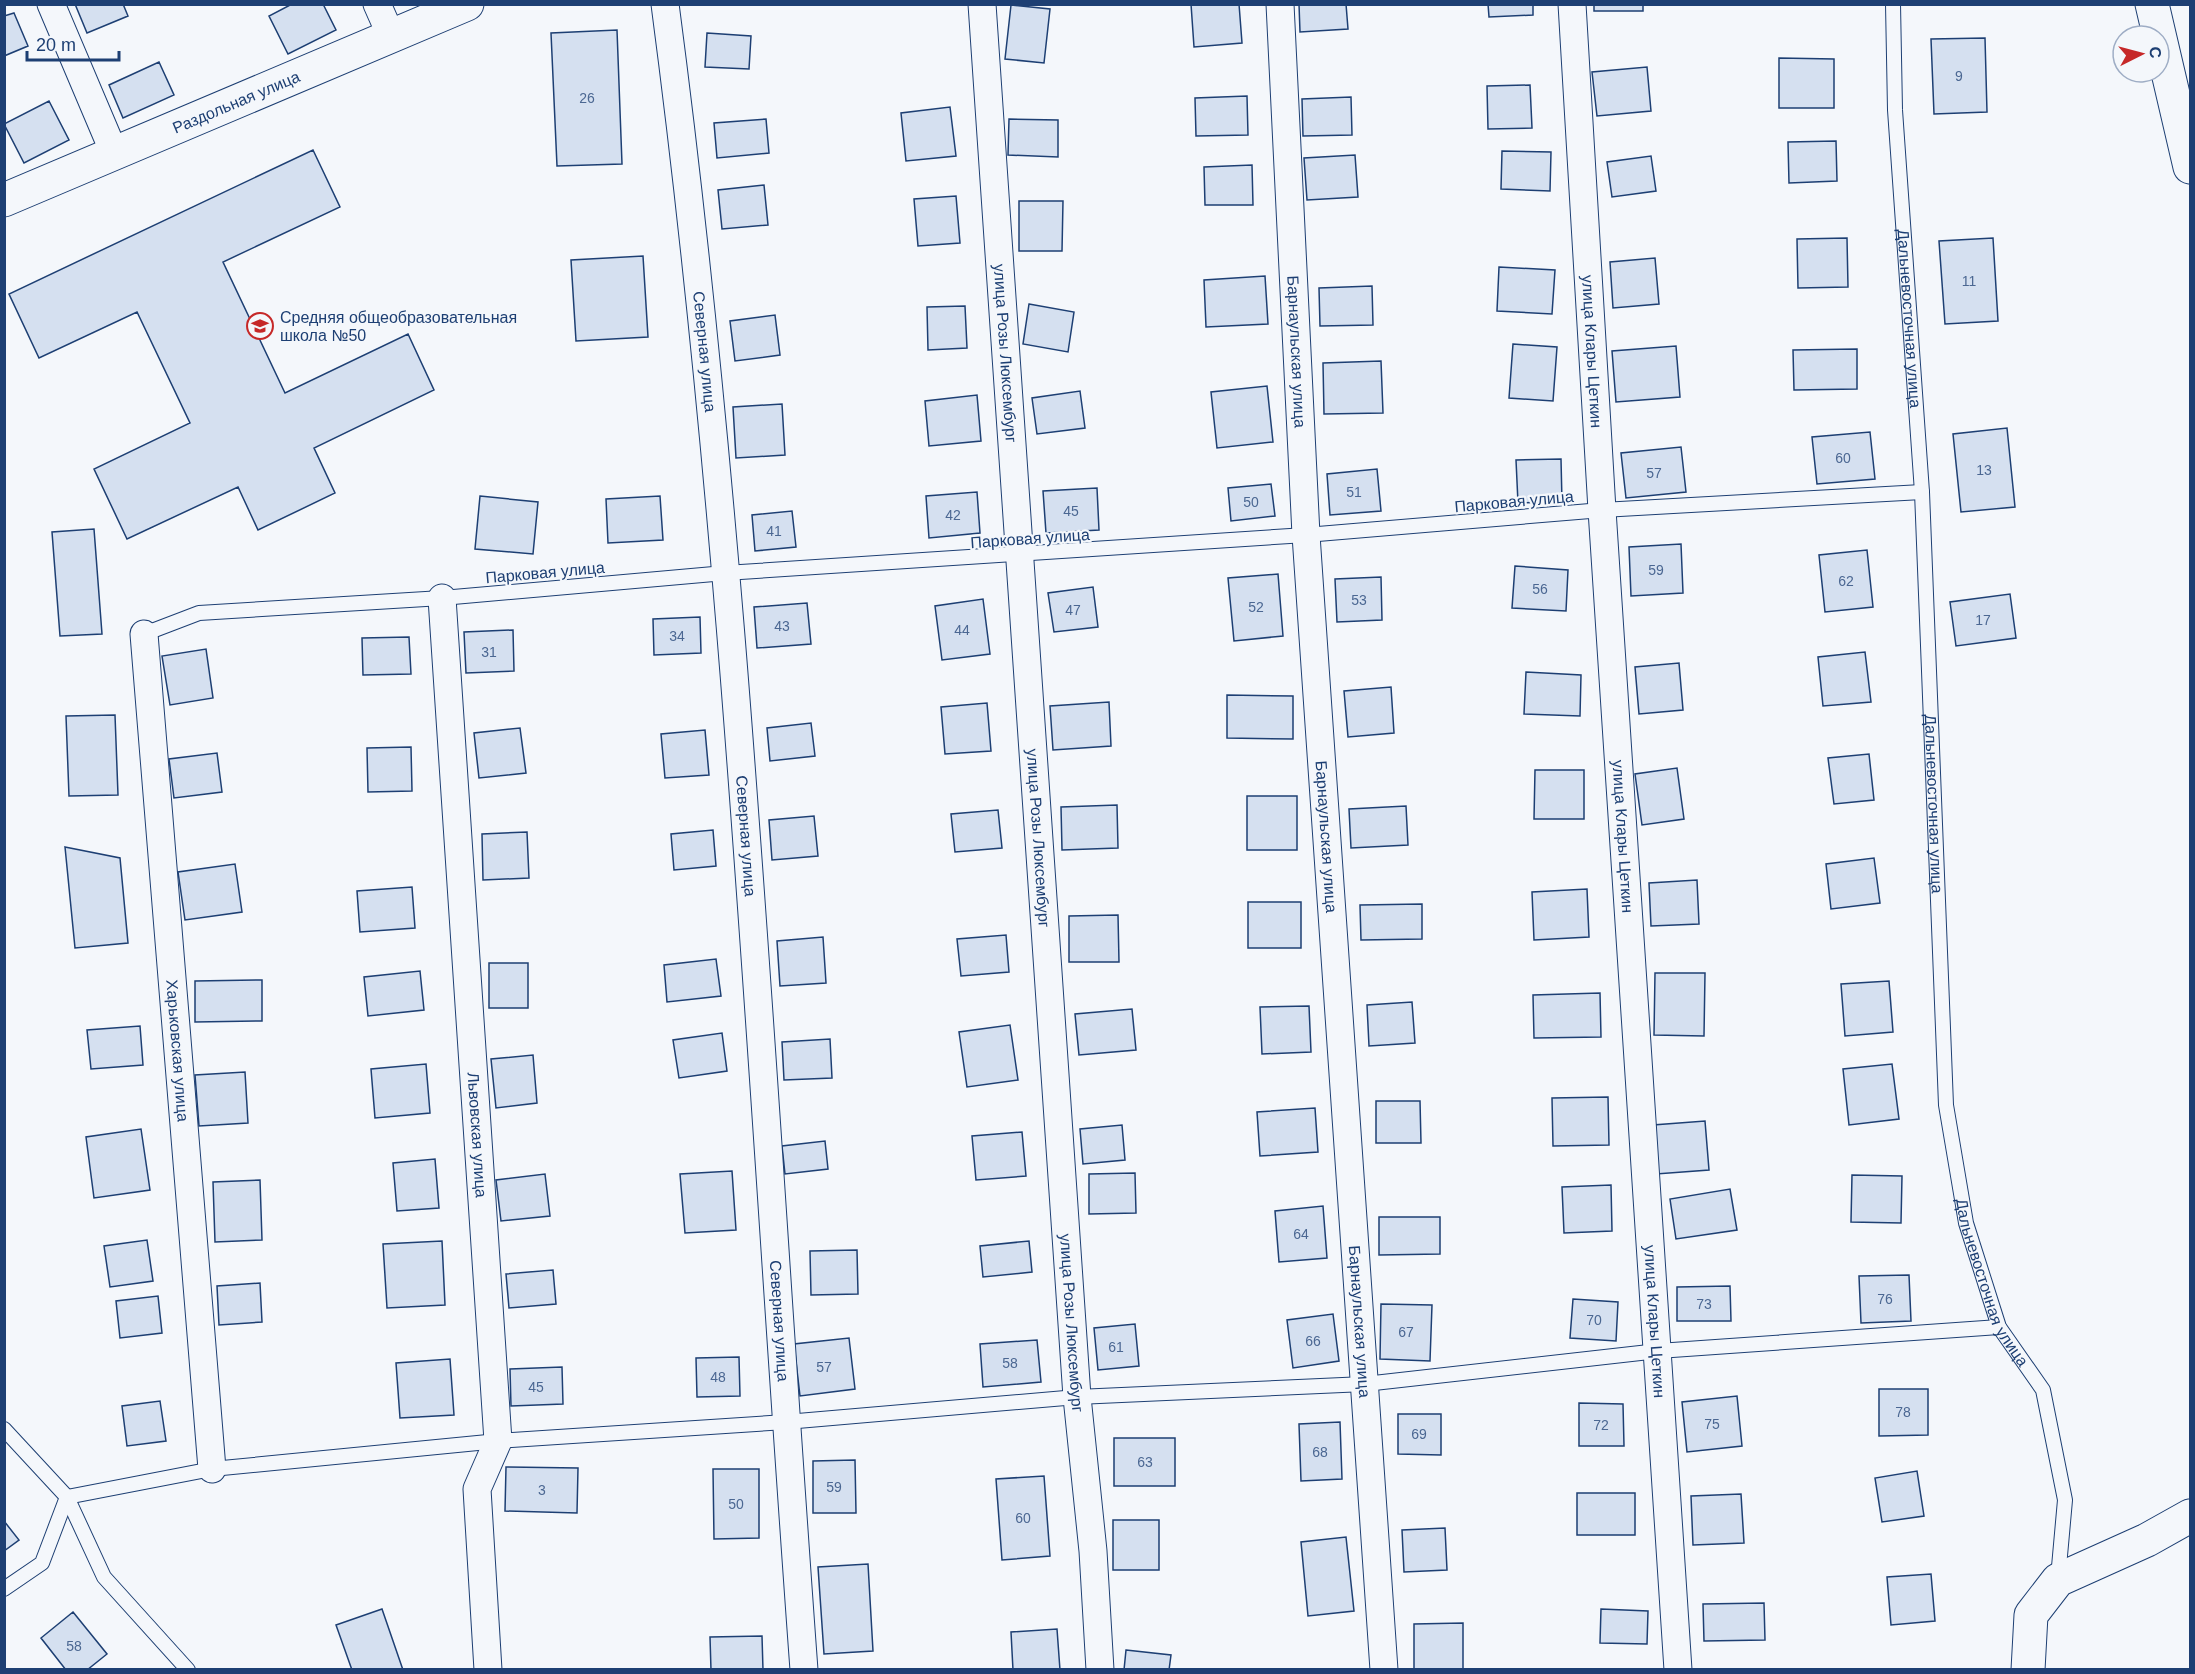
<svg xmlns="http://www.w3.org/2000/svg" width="2195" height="1674" viewBox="0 0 2195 1674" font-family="Arial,sans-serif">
<rect width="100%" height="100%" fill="#f4f7fb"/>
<path fill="#d5e0f0" stroke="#1d3f73" stroke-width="1.5" d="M75,4H123L128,16L87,33Z
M292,4H323L336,30L288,54L269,16Z
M1191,4H1239L1242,43L1194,47Z
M1299,4H1346L1348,29L1300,32Z
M1488,4H1533V15L1489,17Z
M1594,4H1643V11H1594Z
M1011,5L1050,9L1044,63L1005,59Z
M14,13L28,46L4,56V16Z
M617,30L622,164L557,166L551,33Z
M707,33L751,36L749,69L705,67Z
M1985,38L1987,112L1934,114L1931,39Z
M1779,58L1834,59V108H1779Z
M159,62L174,95L123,118L109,85Z
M1647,67L1651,111L1597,116L1592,72Z
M1530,85L1532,128L1488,129L1487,86Z
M1247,96L1248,135L1196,136L1195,98Z
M1351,97L1352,135L1303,136L1302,99Z
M49,101L69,140L24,163L4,124Z
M950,107L956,156L906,161L901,113Z
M766,119L769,153L717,158L714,123Z
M1009,119L1058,120V157L1008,155Z
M1836,141L1837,181L1789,183L1788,142Z
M313,150L340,207L223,262L285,393L408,334L434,390L314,448L335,493L258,530L238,487L127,539L94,469L190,423L137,312L39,358L9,294Z
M1502,151L1551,152L1550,191L1501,189Z
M1355,155L1358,197L1307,200L1304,158Z
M1651,156L1656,191L1612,197L1607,162Z
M1252,165L1253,205H1205L1204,167Z
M764,185L768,225L722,229L718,190Z
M956,196L960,243L918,246L914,199Z
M1019,201H1063L1062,251H1019Z
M1847,238L1848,287L1798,288L1797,239Z
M1993,238L1998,321L1945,324L1939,241Z
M643,256L648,337L576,341L571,260Z
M1655,258L1659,304L1613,308L1610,262Z
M1499,267L1555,270L1552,314L1497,311Z
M1265,276L1268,324L1206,327L1204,280Z
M1372,286L1373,325L1320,326L1319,288Z
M1029,304L1074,312L1068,352L1023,344Z
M965,306L967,348L928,350L927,307Z
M775,315L780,355L735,361L730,321Z
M1513,344L1557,347L1553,401L1509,398Z
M1676,346L1680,397L1616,402L1612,351Z
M1857,349V389L1794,390L1793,350Z
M1381,361L1383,413L1324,414L1323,363Z
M1267,386L1273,442L1217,448L1211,392Z
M1080,391L1085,428L1037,434L1032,398Z
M977,395L981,441L929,446L925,401Z
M782,404L785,455L736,458L733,407Z
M2007,428L2015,507L1961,512L1953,434Z
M1870,432L1875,479L1817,484L1812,437Z
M1681,447L1686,492L1626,498L1621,453Z
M1561,459L1562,502L1518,503L1516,460Z
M1377,469L1381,511L1330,515L1327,474Z
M1271,484L1275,516L1231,521L1228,488Z
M1097,488L1099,530L1046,533L1043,491Z
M977,492L980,533L929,538L926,496Z
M480,496L538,502L533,554L475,549Z
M660,496L663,540L608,543L606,499Z
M792,511L796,547L755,551L752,515Z
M94,529L102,634L60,636L52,532Z
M1681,544L1683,593L1631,596L1629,547Z
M1867,550L1873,607L1825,612L1819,555Z
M1515,566L1568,570L1566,611L1512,608Z
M1278,574L1283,636L1234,641L1228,578Z
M1381,577L1382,620L1337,622L1335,579Z
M1093,587L1098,627L1054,632L1048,593Z
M2010,594L2016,638L1956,646L1950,602Z
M983,599L990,654L942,660L935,606Z
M807,603L811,644L757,648L754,607Z
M700,617L701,653L654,655L653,619Z
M513,630L514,671L466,673L464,632Z
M409,637L411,674L363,675L362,638Z
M206,649L213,698L170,705L162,656Z
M1865,652L1871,702L1823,706L1818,657Z
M1679,663L1683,710L1639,714L1635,667Z
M1526,672L1581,675L1580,716L1524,714Z
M1391,687L1394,733L1348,737L1344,691Z
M1227,695L1293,696V739L1227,738Z
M1109,702L1111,746L1053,750L1050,706Z
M987,703L991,751L945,754L941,707Z
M115,715L118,795L69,796L66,716Z
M811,723L815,756L770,761L767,728Z
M520,728L526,773L479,778L474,733Z
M705,730L709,775L665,778L661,734Z
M411,747L412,791L368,792L367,748Z
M217,753L222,792L174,798L169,759Z
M1869,754L1874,800L1834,804L1828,758Z
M1677,768L1684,819L1642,825L1635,774Z
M1535,770H1584V819H1534Z
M1247,796H1297V850H1247Z
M1117,805L1118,848L1062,850L1061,807Z
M1406,806L1408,845L1351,848L1349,809Z
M998,810L1002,848L955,852L951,814Z
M814,816L818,856L772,860L769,820Z
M713,830L716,866L674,870L671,834Z
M527,832L529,878L483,880L482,834Z
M65,847L120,858L128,943L75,948Z
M1874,858L1880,903L1831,909L1826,864Z
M235,864L242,912L185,920L178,872Z
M1697,880L1699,924L1651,926L1649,883Z
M412,887L415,928L360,932L357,891Z
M1587,889L1589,937L1534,940L1532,892Z
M1248,902H1301V948H1248Z
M1422,904V939L1361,940L1360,905Z
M1118,915L1119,962H1069V916Z
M1006,935L1009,972L961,976L957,939Z
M823,937L826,983L780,986L777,941Z
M716,959L721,996L667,1002L664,965Z
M489,963H528V1008H489Z
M420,971L424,1010L368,1016L364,977Z
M1655,973H1705L1704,1036L1654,1035Z
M262,980V1021L195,1022V981Z
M1889,981L1893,1032L1845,1036L1841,984Z
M1600,993L1601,1037L1534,1038L1533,995Z
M1412,1002L1415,1043L1369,1046L1367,1005Z
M1309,1006L1311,1052L1262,1054L1260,1007Z
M1132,1009L1136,1050L1079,1055L1075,1014Z
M1010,1025L1018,1080L967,1087L959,1032Z
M140,1026L143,1065L91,1069L87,1030Z
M722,1033L727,1071L679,1078L673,1040Z
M830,1039L832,1078L784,1080L782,1042Z
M533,1055L537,1103L496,1108L491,1059Z
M426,1064L430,1113L375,1118L371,1069Z
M1892,1064L1899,1119L1849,1125L1843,1069Z
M245,1072L248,1123L199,1126L195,1075Z
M1608,1097L1609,1145L1553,1146L1552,1098Z
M1376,1101H1420L1421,1143H1376Z
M1315,1108L1318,1152L1260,1156L1257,1112Z
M1705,1121L1709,1170L1656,1174L1653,1125Z
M1122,1125L1125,1160L1083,1164L1080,1129Z
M141,1129L150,1190L94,1198L86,1137Z
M1022,1132L1026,1176L976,1180L972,1136Z
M825,1141L828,1169L785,1174L782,1146Z
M435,1159L439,1208L397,1211L393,1163Z
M732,1171L736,1230L685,1233L680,1174Z
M1135,1173L1136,1213L1089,1214V1174Z
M545,1174L550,1216L501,1221L496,1180Z
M1852,1175L1902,1176L1901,1223L1851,1222Z
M260,1180L262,1240L215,1242L213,1182Z
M1611,1185L1612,1231L1564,1233L1562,1187Z
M1730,1189L1737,1230L1676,1239L1670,1199Z
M1323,1206L1327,1258L1279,1262L1275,1211Z
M1379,1217H1440V1254L1379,1255Z
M147,1240L153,1281L110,1287L104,1246Z
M442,1241L445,1305L387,1308L383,1244Z
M1029,1241L1032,1272L983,1277L980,1246Z
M857,1250L858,1294L811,1295L810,1251Z
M553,1270L556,1304L509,1308L506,1274Z
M1909,1275L1911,1321L1861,1323L1859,1276Z
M260,1283L262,1322L219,1325L217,1286Z
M1730,1286L1731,1321H1677V1287Z
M158,1296L162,1333L120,1338L116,1301Z
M1573,1299L1618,1302L1616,1341L1570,1338Z
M1381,1304L1432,1305L1430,1361L1380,1359Z
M1333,1314L1339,1361L1293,1368L1287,1320Z
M1135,1324L1139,1366L1098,1370L1094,1328Z
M849,1338L855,1389L800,1396L794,1344Z
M1037,1340L1041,1382L983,1387L980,1344Z
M739,1357L740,1396L697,1397L696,1358Z
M450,1359L454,1415L400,1418L396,1363Z
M562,1367L563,1404L511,1406L510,1369Z
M1879,1389H1928V1435L1879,1436Z
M1737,1396L1742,1446L1687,1452L1682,1402Z
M160,1401L166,1441L127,1446L122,1406Z
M1579,1403L1623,1404L1624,1446H1579Z
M1398,1414H1441V1455L1398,1454Z
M1340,1422L1342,1479L1301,1481L1299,1424Z
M1114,1438H1175V1486H1114Z
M855,1460L856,1513H813V1461Z
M506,1467L578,1468L577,1513L505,1511Z
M713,1469H759V1538L714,1539Z
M1917,1471L1924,1516L1882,1522L1875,1478Z
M1044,1476L1050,1556L1002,1560L996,1479Z
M1577,1493H1635V1535H1577Z
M1741,1494L1744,1543L1693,1545L1691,1496Z
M1113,1520H1159V1570H1113Z
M4,1521L19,1540L4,1551Z
M1445,1528L1447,1570L1404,1572L1402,1530Z
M1346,1537L1354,1611L1308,1616L1301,1542Z
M868,1564L873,1651L824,1654L818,1567Z
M1931,1574L1935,1621L1891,1625L1887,1577Z
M1764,1603L1765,1640L1704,1641L1703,1604Z
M382,1609L403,1670H352L336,1625Z
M1601,1609L1648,1611L1647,1644L1600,1643Z
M73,1612L107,1654L87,1670H66L41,1638Z
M1463,1623V1670H1414V1624Z
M1057,1629L1060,1670H1013L1011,1632Z
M762,1636L763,1670H711L710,1637Z
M1126,1650L1171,1655L1169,1670H1124Z"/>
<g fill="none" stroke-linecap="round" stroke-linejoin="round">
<defs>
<g id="service">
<path id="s1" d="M1893,4L1895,110L1922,492L1946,1105L1966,1223L1999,1327L2043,1390L2065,1500L2058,1578"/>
<path d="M144,634L199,613L442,598L725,573L1306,535L1602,510L1922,492"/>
<path d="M4,1429L67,1497L104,1577L188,1670"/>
<path d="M4,1589L42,1563L67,1497L212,1469L498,1441L786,1422L1077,1397L1365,1384L1658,1351L1999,1327"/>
</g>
<g id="minor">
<path d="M51,4L115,155"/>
<path d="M377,4L392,38"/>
<path id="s2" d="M665,4C738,556 763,1115 804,1670"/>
<path id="s3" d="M982,4L1077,1397L1093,1551L1100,1670"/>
<path id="s4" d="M1280,4L1306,535L1384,1670"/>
<path id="s5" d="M1572,4L1602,510L1678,1670"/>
<path id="s6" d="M442,598L498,1441L477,1489L488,1670"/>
<path id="s7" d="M144,634L212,1469"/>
</g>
<g id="tertiary">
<path d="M2152,4L2190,167"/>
<path id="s8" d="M4,200L467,4"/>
<path d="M2028,1670L2031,1615L2058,1580L2147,1540L2190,1516"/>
</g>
</defs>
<use href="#service" stroke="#1d3f73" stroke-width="16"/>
<use href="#minor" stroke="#1d3f73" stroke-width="29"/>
<use href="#tertiary" stroke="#1d3f73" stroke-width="35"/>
<use href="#service" stroke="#f4f7fb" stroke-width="14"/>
<use href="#minor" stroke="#f4f7fb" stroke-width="27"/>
<use href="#tertiary" stroke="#f4f7fb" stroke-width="33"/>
</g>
<defs>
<symbol id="school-ring" viewBox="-11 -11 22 22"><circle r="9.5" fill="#f4f7fb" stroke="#c62828" stroke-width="1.5"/><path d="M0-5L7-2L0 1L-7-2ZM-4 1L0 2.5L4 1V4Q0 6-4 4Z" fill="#c62828"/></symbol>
</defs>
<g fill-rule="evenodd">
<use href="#school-ring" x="245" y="311" width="30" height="30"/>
</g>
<g text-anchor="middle" stroke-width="4.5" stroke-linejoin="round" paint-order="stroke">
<g font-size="14" fill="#4b6792">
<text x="1959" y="81">9</text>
<text x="587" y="103">26</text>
<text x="1969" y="286">11</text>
<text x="1843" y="463">60</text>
<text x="1984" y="475">13</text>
<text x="1654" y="478">57</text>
<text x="1354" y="497">51</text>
<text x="1251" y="507">50</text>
<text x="1071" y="516">45</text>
<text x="953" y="520">42</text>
<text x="774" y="536">41</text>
<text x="1656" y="575">59</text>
<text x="1846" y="586">62</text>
<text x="1540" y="594">56</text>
<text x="1359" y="605">53</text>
<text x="1256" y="612">52</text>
<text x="1073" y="615">47</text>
<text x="1983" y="625">17</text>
<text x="782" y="631">43</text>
<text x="962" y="635">44</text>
<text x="677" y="641">34</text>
<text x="489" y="657">31</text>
<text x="1301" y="1239">64</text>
<text x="1885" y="1304">76</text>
<text x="1704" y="1309">73</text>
<text x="1594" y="1325">70</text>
<text x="1406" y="1337">67</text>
<text x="1313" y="1346">66</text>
<text x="1116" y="1352">61</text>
<text x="1010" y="1368">58</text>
<text x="824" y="1372">57</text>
<text x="718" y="1382">48</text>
<text x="536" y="1392">45</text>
<text x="1903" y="1417">78</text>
<text x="1712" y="1429">75</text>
<text x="1601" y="1430">72</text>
<text x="1419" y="1439">69</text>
<text x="1320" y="1457">68</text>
<text x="1145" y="1467">63</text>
<text x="834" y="1492">59</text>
<text x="542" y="1495">3</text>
<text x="736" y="1509">50</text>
<text x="1023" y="1523">60</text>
<text x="74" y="1651">58</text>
</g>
<g font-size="16" fill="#1d3f73" stroke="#f4f7fb">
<text dy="6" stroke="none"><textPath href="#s8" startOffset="252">Раздольная улица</textPath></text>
<text dy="6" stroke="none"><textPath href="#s1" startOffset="315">Дальневосточная улица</textPath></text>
<text dy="6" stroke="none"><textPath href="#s2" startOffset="350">Северная улица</textPath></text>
<text dy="6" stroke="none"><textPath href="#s3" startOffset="350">улица Розы Люксембург</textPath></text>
<text dy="6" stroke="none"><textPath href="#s4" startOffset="348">Барнаульская улица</textPath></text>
<text dy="6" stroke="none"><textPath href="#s5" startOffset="348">улица Клары Цеткин</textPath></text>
<text transform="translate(1514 501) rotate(-5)" y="6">Парковая улица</text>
<text transform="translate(1030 538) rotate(-4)" y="6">Парковая улица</text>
<text transform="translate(545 572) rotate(-5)" y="6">Парковая улица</text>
<text dy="6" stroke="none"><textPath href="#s1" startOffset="801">Дальневосточная улица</textPath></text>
<text dy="6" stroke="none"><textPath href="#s2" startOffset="836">Северная улица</textPath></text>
<text dy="6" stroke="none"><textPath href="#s3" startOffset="836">улица Розы Люксембург</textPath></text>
<text dy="6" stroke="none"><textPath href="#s4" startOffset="834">Барнаульская улица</textPath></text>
<text dy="6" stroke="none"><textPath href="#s5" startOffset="834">улица Клары Цеткин</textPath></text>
<text dy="6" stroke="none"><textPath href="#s7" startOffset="418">Харьковская улица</textPath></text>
<text dy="6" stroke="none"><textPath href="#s6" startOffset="538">Львовская улица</textPath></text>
<text dy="6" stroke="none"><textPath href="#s1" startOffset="1287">Дальневосточная улица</textPath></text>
<text dy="6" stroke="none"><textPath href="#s2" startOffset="1322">Северная улица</textPath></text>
<text dy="6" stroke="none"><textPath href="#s3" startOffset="1322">улица Розы Люксембург</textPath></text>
<text dy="6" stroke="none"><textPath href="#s4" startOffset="1320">Барнаульская улица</textPath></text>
<text dy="6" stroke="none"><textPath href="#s5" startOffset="1320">улица Клары Цеткин</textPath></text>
</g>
<g font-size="16" fill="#1d3f73" stroke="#f4f7fb" text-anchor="start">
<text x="280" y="323">Средняя общеобразовательная<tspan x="280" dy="18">школа №50</tspan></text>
</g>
</g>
<rect width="2195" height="1674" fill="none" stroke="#1d3f73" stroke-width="12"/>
<g transform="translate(2141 54) rotate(84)"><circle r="28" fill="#f4f7fb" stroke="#9eadc5" stroke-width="1.5"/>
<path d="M0-4.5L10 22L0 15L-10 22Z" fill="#c62828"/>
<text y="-9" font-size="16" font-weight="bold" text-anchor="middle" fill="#1d3f73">С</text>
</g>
<path d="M27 51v9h92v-9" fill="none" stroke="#1d3f73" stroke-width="3"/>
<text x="36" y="51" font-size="18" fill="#1d3f73" stroke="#f4f7fb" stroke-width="4.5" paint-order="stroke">20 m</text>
</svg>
